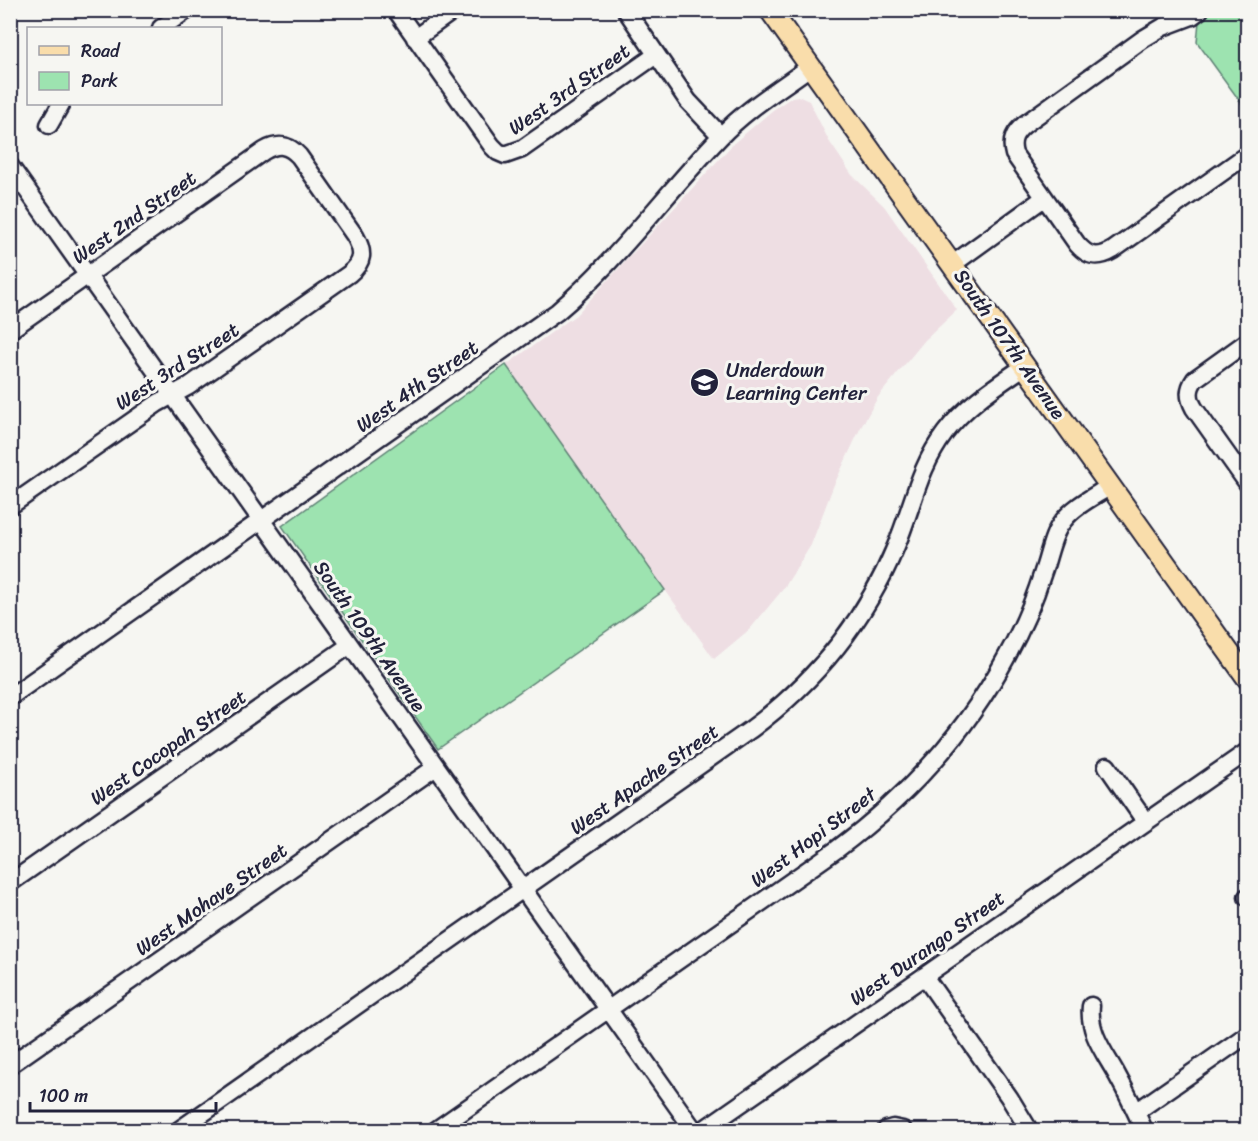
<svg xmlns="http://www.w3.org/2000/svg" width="1258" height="1141" viewBox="0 0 1258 1141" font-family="Sriracha,sans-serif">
<rect width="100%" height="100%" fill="#f6f6f2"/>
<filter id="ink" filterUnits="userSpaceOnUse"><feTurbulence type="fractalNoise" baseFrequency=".0167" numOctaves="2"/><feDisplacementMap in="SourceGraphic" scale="12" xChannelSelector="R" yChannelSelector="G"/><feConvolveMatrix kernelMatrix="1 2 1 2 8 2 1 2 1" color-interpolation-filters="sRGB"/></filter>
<g filter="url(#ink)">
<path fill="#eedee3" d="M798,96L809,101L829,141L852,175L884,206L957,310L925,340L878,397L860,429L833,487L811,545L784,588L750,629L714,659L506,365L576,315L734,143L773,110L792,97Z"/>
<path fill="#9de3b0" stroke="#608276" stroke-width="1.5" d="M1200,11H1247V111L1197,42Z
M506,365L665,590L438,749L282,526Z"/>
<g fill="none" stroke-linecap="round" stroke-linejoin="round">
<defs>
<path id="minor" d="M396,10L492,146L498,152L505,155L522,149L656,55
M626,10L688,101L721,136
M1200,10L1192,16L1163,27L1143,39L1025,124C1015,132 1010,140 1014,154L1077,244C1088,257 1098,259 1113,250L1248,154
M161,28L187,10
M415,38L454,10
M49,125L61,104
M10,166L694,1130
M953,264L1044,198
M10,330L264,151C278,143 288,144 299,156L355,236C364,252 364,262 349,274L189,386L158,403L10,506
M1248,341L1195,379C1188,389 1188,397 1194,408L1248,484
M10,697L557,312C616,262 666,193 720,137C746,109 780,89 811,66
M1107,766L1145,821
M10,883L350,645
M1247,897H1248
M924,976L1009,1097L1029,1130
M1091,1006C1088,1033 1105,1053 1117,1075C1127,1093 1136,1112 1144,1130
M10,1065L436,767
M1136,1112L1248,1034
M179,1130L750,730C815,682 865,621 896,546C913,506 918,469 945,433C966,405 996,386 1025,366
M436,1130L836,850C906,798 966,733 1007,656C1022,629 1034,601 1043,572C1049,556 1052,534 1063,521C1074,506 1095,496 1110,486
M703,1130L1248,751
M886,1130L893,1128L903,1130"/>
<path id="major" d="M770,10L1248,679"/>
</defs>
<use href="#minor" stroke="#22223b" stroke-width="21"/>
<use href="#major" stroke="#22223b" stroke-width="24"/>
<use href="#minor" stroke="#f6f6f2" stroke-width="16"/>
<use href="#major" stroke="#f9ddab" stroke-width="20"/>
</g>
</g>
<defs>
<symbol id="school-disc" viewBox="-11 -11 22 22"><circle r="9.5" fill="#22223b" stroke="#f6f6f2"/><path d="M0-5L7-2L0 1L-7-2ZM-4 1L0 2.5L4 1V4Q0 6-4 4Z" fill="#fff"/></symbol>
</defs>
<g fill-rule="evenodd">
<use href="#school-disc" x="688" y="366" width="33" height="33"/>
</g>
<g text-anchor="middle" stroke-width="6" stroke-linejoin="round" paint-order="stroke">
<g font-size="20" fill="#22223b" stroke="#f6f6f2">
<text transform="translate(569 89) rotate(-35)" y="7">West 3rd Street</text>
<text transform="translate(134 217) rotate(-35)" y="7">West 2nd Street</text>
<text transform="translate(1010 344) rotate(55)" y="7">South 107th Avenue</text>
<text transform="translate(177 366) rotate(-33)" y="7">West 3rd Street</text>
<text transform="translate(417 386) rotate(-35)" y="7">West 4th Street</text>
<text transform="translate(370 636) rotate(55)" y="7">South 109th Avenue</text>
<text transform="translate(168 747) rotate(-35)" y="7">West Cocopah Street</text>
<text transform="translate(644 779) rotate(-35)" y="7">West Apache Street</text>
<text transform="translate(813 837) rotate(-37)" y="7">West Hopi Street</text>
<text transform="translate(211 899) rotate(-35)" y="7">West Mohave Street</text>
<text transform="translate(927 948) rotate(-35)" y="7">West Durango Street</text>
</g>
<g font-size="20" fill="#22223b" stroke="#f6f6f2" text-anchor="start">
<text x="726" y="377">Underdown<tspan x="726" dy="23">Learning Center</tspan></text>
</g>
</g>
<rect width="1258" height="1141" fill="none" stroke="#f6f6f2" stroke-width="36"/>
<rect x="18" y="18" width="1222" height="1105" fill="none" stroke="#22223b" stroke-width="2" filter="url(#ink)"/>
<rect x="27" y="27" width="195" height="78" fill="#f6f6f2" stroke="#a1a1a9" stroke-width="1.5"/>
<rect x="39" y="46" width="30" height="9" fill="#f9ddab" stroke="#a1a1a9" stroke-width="1.5"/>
<text x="81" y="57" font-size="18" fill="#22223b">Road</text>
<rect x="39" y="72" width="30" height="18" fill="#9de3b0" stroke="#a1a1a9" stroke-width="1.5"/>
<text x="81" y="87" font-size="18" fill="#22223b">Park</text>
<path d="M30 1102v9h186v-9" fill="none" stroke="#22223b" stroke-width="3"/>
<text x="39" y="1102" font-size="18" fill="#22223b" stroke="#f6f6f2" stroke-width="4.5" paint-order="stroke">100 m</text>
</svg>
